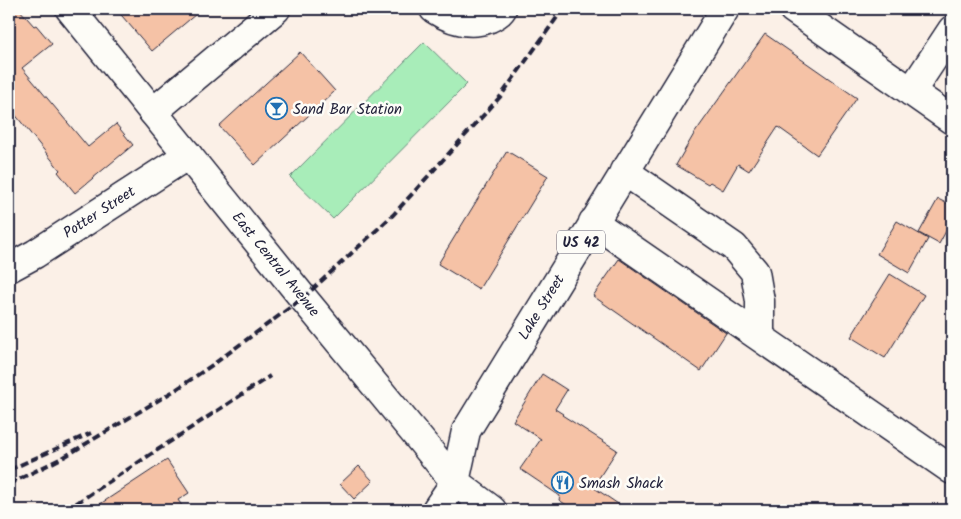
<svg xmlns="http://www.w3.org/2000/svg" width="961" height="519" viewBox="0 0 961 519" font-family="Kalam,sans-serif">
<rect width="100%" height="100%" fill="#fbf0e7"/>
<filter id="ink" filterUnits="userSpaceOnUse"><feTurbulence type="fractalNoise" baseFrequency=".02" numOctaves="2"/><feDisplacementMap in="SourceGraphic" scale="10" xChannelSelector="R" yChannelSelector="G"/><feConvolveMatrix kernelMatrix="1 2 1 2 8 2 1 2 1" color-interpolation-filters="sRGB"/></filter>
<g filter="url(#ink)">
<path fill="#a8edb9" stroke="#65887a" d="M424,42L467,84L333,219L290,177Z"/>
<path fill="#f5c2a6" stroke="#22223b" d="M9,9H19L34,26L36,25L52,44L22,68L88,147L116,124L133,145L75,193L58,172L60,170L9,107Z
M116,9H202L152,51Z
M765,34L857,98L817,155L778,127L749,171L738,164L723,190L710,182L708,184L676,165L694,134Z
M300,52L335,91L255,165L219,126Z
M507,151L548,176L479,289L438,264Z
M938,199L952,206V220L939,244L919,233Z
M897,221L928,239L909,273L877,254Z
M619,259L726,333L701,371L593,296Z
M890,274L924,295L885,358L851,337Z
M542,374L567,390L555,409L563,414L562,415L617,450L593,487L627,510H574L559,500L560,496L520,469L541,439L513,421Z
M167,460L189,493L178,500L185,510H91Z
M359,466L373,481L354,499L340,484Z"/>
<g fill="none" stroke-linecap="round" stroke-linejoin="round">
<defs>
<path id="minor" d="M434,9C451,20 470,26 490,18C495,15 499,14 502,9
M793,9L952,120
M911,92L952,30
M153,112L276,9
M624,171L734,247L755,272L760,301V337
M593,222L952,470
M9,268L35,254L188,155"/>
<path id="major" d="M70,9L303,298L455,482L436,510"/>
<path id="highway" d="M492,510L455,482L466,431L725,9"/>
</defs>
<use href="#minor" stroke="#22223b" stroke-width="31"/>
<use href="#major" stroke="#22223b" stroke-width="31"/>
<use href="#highway" stroke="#22223b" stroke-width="31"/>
<use href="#minor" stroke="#fdfcf7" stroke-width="28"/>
<use href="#major" stroke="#fdfcf7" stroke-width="28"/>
<use href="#highway" stroke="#fdfcf7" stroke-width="28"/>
<path stroke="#22223b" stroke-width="4" stroke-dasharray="8 4" stroke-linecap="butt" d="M9,470L91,433
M9,484L64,457L177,389L215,363L303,298L393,215L500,97L563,9
M66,510L270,376"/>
</g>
</g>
<defs>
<symbol id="bar-ring" viewBox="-11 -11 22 22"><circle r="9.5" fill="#fdfcf7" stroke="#1f6fb2" stroke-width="1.5"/><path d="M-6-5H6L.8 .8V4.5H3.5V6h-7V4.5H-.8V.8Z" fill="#1f6fb2"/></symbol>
<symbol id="restaurant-ring" viewBox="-11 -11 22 22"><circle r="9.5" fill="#fdfcf7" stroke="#1f6fb2" stroke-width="1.5"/><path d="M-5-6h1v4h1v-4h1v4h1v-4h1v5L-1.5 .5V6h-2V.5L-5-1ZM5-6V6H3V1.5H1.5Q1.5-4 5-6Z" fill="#1f6fb2"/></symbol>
</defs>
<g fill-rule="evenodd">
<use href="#bar-ring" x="264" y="96" width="25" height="25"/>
<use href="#restaurant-ring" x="550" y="470" width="25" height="25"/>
</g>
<g text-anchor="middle" stroke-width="5" stroke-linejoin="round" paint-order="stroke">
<rect fill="#fdfcf7" stroke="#646373" stroke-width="1" x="557" y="230.5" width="48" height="23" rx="4"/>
<g font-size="14" font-weight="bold" fill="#22223b">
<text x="581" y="247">US 42</text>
</g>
<g font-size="15" fill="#22223b" stroke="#fdfcf7" text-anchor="start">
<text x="293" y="114">Sand Bar Station</text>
<text x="579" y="488">Smash Shack</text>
</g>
<g font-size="15" fill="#22223b" stroke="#fdfcf7">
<text transform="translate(99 212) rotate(-33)" y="5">Potter Street</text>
<text transform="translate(276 264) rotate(51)" y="5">East Central Avenue</text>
<text transform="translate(541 307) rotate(-58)" y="5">Lake Street</text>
</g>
</g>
<rect width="961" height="519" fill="none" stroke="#fdfcf7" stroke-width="30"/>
<rect x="15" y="15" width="931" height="489" fill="none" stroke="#22223b" stroke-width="2" filter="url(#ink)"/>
</svg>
